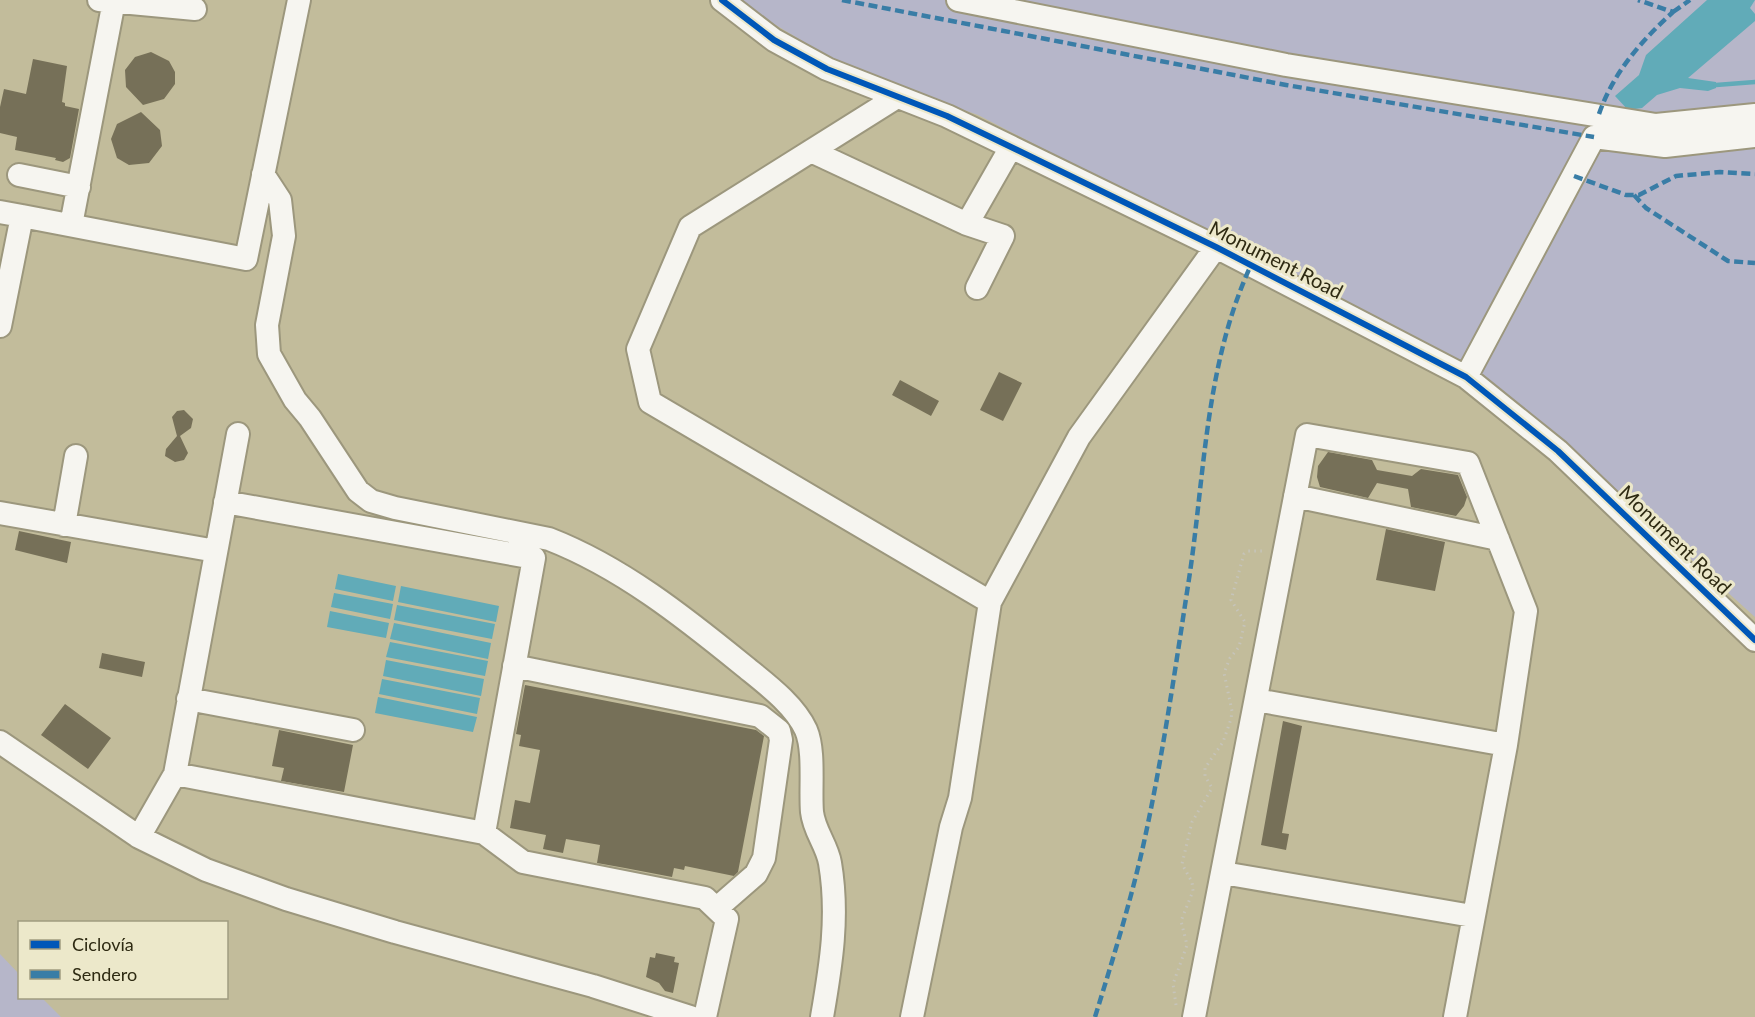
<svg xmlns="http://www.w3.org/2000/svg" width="1755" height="1017" viewBox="0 0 1755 1017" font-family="Lato,sans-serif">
<rect width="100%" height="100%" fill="#c2bc9b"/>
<path fill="#b6b6c9" d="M734,0H1755V617L1613,489L1453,360L978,115L849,69Z
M0,954L19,974L20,998H42L61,1017H0Z"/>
<path fill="#61abb8" d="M1707,0H1755L1750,8L1755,14V21L1688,78L1716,82V88L1708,91L1680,88L1657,95L1642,108L1628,110L1615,96L1639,75L1646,55Z
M338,574L396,586L393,601L335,589Z
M401,586L499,606L496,622L398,602Z
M334,593L393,604L390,619L331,607Z
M397,605L495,624L492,639L394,620Z
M330,611L389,623L386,638L327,627Z
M394,623L491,643L488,659L390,639Z
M390,642L488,661L485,676L386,657Z
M386,660L484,679L481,696L383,676Z
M382,679L480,698L477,714L379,694Z
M378,697L477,717L473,732L375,713Z"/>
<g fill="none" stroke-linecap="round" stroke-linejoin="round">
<path stroke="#61abb8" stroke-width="4.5" d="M1716,85L1755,82"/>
</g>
<path fill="#767058" d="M151,52L169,61L175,72V84L164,99L143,105L126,87L125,70L135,57Z
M33,59L67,66L62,102L65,103V106L79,109L70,158L63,162L55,160L56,158L15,150L17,137L0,133V107L4,89L26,94Z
M141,112L160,130L162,146L149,163L129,165L117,158L111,139L117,124Z
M999,372L1022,383L1003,421L980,410Z
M900,380L939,401L931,416L892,395Z
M184,410L193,419L191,428L180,436L188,453L184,460L175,462L165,456L166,449L177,436L172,417L177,411Z
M1328,452L1372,460L1377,470L1412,476L1421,469L1458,475L1467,497L1464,506L1456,516L1411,507L1408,489L1377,483L1368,498L1320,487L1317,477L1318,466Z
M1386,529L1445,542L1435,591L1376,580Z
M19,531L71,542L67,563L15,550Z
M102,653L145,662L142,677L99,668Z
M525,685L756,730L764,736L738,872L734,876L685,866L684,870L674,868L672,877L625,868L597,863L600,845L566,839L563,853L543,849L546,835L510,828L515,800L530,803L540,750L519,746L521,735L516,734Z
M65,704L111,738L88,769L41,735Z
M1283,721L1302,726L1282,833L1289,834L1286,850L1261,845Z
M279,730L353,745L344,792L281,781L284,768L272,766Z
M656,953L675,957L674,962L679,963L673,993L665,991L659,983L646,977L650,957L655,958Z"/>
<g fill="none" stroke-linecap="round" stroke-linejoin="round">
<defs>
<path id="minor" d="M99,0L195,9
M722,0L774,40L827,69L947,116L1011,147L1216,247L1466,377L1558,451L1755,640
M958,0L1286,65L1656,125L1755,115
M897,97L690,227L638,349L650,402L990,602L960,798L951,827L912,1017
M811,151L967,224
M263,174L280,200L284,236L267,325L269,354L295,400L310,418L358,491L371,501L395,508L549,539C621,567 684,617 743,665C765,683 794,704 806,730C815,751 810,789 812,812C814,831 827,845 830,863C839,916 831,965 822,1017
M19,175L79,187
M0,212L22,216
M71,225L114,1
M977,288L1003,236L967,224L1011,147
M0,326L22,216L246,259L299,0
M1466,377L1594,137L1665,146L1755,136
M1295,496L1498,539
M225,502L534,558L484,833L523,862L705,898L727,919L705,1017
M0,513L216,551
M64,525L76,456
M990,602L1079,437L1216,247
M514,666L760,716L779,731L781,740L764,858L756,874L717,908
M188,699L353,730
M1256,700L1506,745
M0,742L139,837L206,870L286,899L395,932L593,986L690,1017
M175,774L484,833
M139,837L175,774L238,434
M1223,873L1472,916
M1194,1017L1307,435L1468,463L1526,611L1506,745L1455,1017"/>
</defs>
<use href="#minor" stroke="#9c977d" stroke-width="26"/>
<path stroke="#c6c4ba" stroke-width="3" stroke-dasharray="1.5 4.5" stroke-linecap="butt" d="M1176,1005L1173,984L1187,945L1181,921L1193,891L1192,882L1182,864L1192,822L1212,788L1205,776V768L1223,742L1231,719L1232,711L1224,673L1230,658L1239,647L1245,622L1231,600L1244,554L1248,551H1266"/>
<use href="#minor" stroke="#f6f5f0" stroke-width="22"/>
<path stroke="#397da6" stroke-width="4.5" stroke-dasharray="9 4.5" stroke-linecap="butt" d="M842,0L1286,85L1594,137
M1673,12L1690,0
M1599,114C1613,73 1641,41 1673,12L1638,0
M1574,176L1626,195H1639L1676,176L1720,172L1755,174
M1634,195L1646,208L1728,261L1755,263
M1095,1017C1112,962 1129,907 1142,851C1162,762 1175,670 1189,579C1205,473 1205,365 1251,265"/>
<defs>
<path id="cycleway" d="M722,0L774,40L827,69L947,116L1011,147L1216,247L1466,377L1558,451L1755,640"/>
</defs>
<use href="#cycleway" stroke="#ece8ca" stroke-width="10"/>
<use href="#cycleway" stroke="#0057b8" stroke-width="6"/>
</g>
<g text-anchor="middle" stroke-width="6" stroke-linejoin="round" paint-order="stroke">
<g font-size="20" fill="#2e2a12" stroke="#ece8ca">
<text transform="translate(1276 260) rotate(27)" y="7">Monument Road</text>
<text transform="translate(1675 540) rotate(44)" y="7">Monument Road</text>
</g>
</g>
<rect x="18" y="921" width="210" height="78" fill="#ece8ca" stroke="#a09c80" stroke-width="1.5"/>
<rect x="30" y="940" width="30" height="9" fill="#0057b8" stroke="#a09c80" stroke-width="1.5"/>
<text x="72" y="951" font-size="18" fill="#2e2a12">Ciclovía</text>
<rect x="30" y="970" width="30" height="9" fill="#397da6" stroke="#a09c80" stroke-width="1.5"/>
<text x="72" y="981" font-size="18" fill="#2e2a12">Sendero</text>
</svg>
